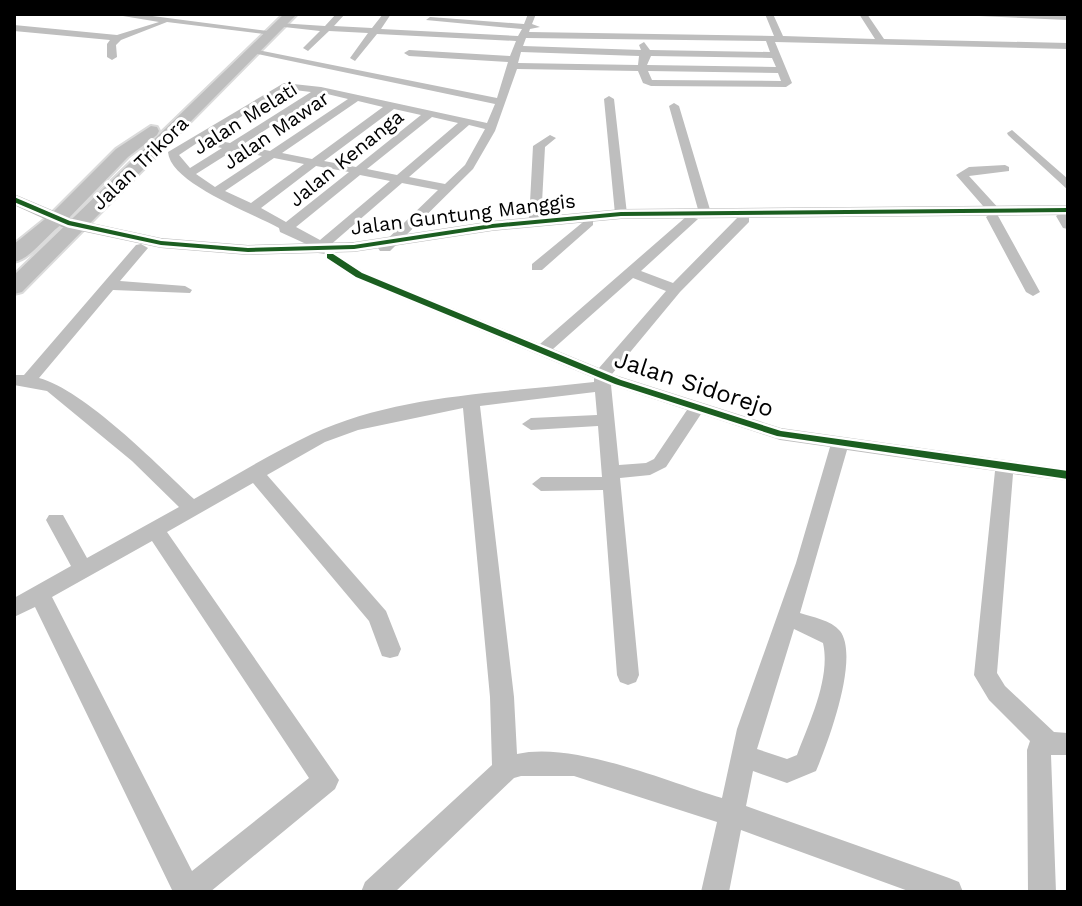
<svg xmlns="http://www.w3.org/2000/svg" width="1082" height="906" viewBox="0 0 1082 906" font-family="'Work Sans',sans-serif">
<rect width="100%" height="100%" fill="#fff"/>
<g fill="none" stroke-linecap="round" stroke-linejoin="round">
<defs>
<path id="primary" d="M284,14H297L22,292L14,294V275Z
M151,126L157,127L159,131L157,135L128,157L64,223C47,233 33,258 14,262V244L50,215L116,149Z"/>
</defs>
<use href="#primary" stroke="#dbdbdb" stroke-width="4"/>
<path fill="#bebebe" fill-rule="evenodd" d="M111,14H137L276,32L272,35L167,22L121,40L116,45L117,57L112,60L107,57V44L110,40L14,31V25L117,35L159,22Z
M336,14H345L334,26L372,28L383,14H391L381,29L518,36L522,29L426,20L430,17L524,24L528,14H536L532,24L540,27L530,29L529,32L774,36L765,14H773L783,36L875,39L859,14H867L884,39L1068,43V49L775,42L792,83L786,87L651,86L643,83L638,71L517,69L495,131L473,169L390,251H380L378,248L438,190L402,183L328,247V252L335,253L364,272L540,344L687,216L698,219L641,271L673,283L739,216H749V222L680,292L612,374L781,428L1068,469V481L1013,474L997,673L1005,686L1054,732L1068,733V755H1051L1056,892H1028L1027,750L1030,741L989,700L974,675L995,471L847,450L800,613C812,617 831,620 840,631C860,657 828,743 816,771L787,783L753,771L746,806L949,878L959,882L963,892H911L741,830L729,892H701L717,822L574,776H521L514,778L395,892H361L365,882L492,765L490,697L463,408L358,430L325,442L267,475L386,611L401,649L398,656L390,658L382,656L369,621L253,483L167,532L339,780L335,789L210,892H173L35,607L14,617V598L71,566L46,520L49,515H63L87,558L179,507L132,461L47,391L14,385V375H24L136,245L141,244L148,248L120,281L185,286L192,290L190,293L113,290L39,378C84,390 158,465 194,499C233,477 272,453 312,434C398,394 502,393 594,382V378L354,278L325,259V254L318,253L315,248L280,232L279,228C250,212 170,183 168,152L284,83L321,87L487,123L495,104L248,52L253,49L497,98L508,62L409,56L404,53L409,50L510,56L516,41L377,34L355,61L350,58L368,33L329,31L308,51L303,48L320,31L275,26L279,23L325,26ZM526,38L766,41L770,52L650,50L644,42L639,45L641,50L523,46ZM521,52L639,56L638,65L518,63ZM651,56L772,58L776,67L647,65ZM648,71L778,73L781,81L652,80ZM286,89L311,92L230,143L206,138ZM323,93L348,99L270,151L242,145ZM358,101L383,107L312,159L282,153ZM394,109L421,115L356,167L324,161ZM432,117L458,123L397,175L367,169ZM469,125L485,129L465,165L445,184L409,177ZM197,143L222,148L190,168L179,155ZM234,150L262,156L215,187L196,174ZM274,158L304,164L251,203L225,191ZM316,166L349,172L286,222L261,208ZM360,175L390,181L320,240L296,227ZM633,278L666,291L599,368L553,349ZM611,385L687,410L654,459L646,463L619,465ZM595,392L597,415L531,418L522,424L531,430L598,426L602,477H541L532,484L541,491L603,490L617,675L620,682L628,685L636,682L639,675L620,478L650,475L666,467L701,414L780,440L830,447L796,563L737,729L722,798C665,781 573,741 517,754L514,697L480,406ZM152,541L309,778L192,871L52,597ZM794,629L823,643C831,678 809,723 797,755L787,759L757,749Z
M975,14H1068V20L979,16Z
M609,96L614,99L627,214L621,218L615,214L604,99Z
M674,103L679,106L711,213L709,216L699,213L669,106Z
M1012,130L1068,179V190L1008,135L1007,133Z
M550,135L556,138L545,147L541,221L535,225L529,221L533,146Z
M1005,165L1009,167V171L969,176L1001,211L997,214L1040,292L1033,296L1026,292L986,217L990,214L956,175L969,167Z
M1062,212L1068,215V229L1063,228L1056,216Z
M588,218L593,219V225L542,270H532V264Z"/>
<path fill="#b8b8b8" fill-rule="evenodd" d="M14,194L73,219L161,238L248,245L354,242L492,221L621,209L1068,205V215L621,219L492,231L354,252L248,255L161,248L62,227L14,205Z"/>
<use href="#primary" fill="#bebebe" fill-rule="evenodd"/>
<defs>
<path id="cycleway" d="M14,197L70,221L161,241L248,248L354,245L492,224L621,212L1068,208V212L621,216L492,228L354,249L248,252L161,245L68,225L14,202Z
M327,254H333L362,273L621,380L781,431L1068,471V479L777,436L615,384L356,277L327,258Z"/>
</defs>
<use href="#cycleway" stroke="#fff" stroke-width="5"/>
<use href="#cycleway" fill="#1b5e20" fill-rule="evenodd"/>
</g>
<g text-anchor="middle" stroke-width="6" stroke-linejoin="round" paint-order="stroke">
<g font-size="20" fill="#000" stroke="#fff">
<text transform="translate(245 118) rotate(-32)" y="7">Jalan Melati</text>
<text transform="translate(276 130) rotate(-34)" y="7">Jalan Mawar</text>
<text transform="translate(346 158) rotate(-39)" y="7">Jalan Kenanga</text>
<text transform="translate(140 163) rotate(-44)" y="7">Jalan Trikora</text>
<text transform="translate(463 214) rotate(-7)" y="7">Jalan Guntung Manggis</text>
</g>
<g font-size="24" fill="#000" stroke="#fff">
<text transform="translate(694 384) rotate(18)" y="8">Jalan Sidorejo</text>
</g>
</g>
<rect width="1082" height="906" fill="none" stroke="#000000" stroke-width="32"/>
</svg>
